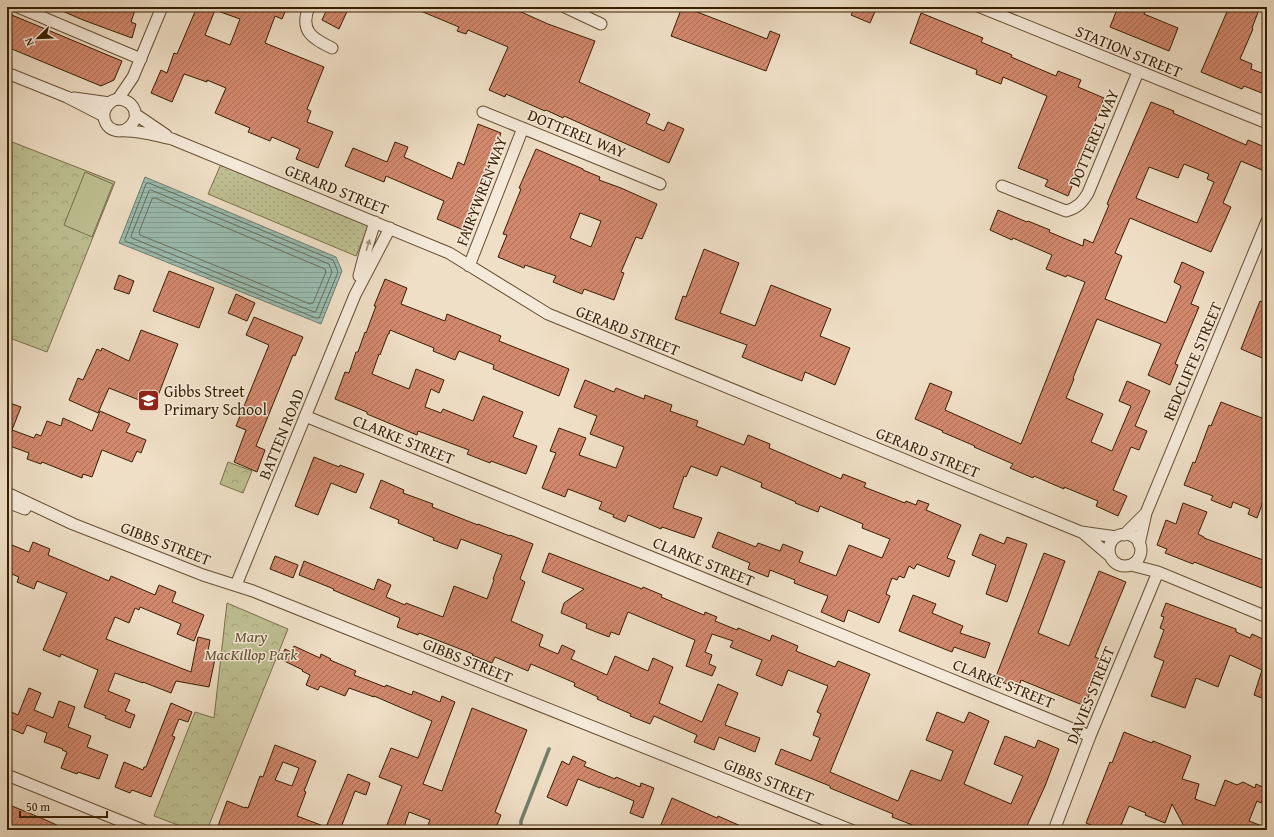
<svg xmlns="http://www.w3.org/2000/svg" width="1274" height="837" viewBox="0 0 1274 837" font-family="'Gentium Book Plus',serif">
<defs>
<pattern id="grass-dots" width="8" height="8" patternUnits="userSpaceOnUse"><rect width="8" height="8" fill="#bec092"/><path d="M2 2h.1M6 6h.1" fill="none" stroke="#a4a57c" stroke-width="1.8" stroke-linecap="round"/></pattern>
<pattern id="forest-crowns" width="20" height="18" patternUnits="userSpaceOnUse"><rect width="20" height="18" fill="#bec092"/><path d="M2 6a3 3 0 1 1 6 0M12 15a3 3 0 1 1 6 0" fill="none" stroke="#a4a57c"/></pattern>
<pattern id="water-rules" width="6" height="5" patternUnits="userSpaceOnUse"><rect width="6" height="5" fill="#9abdb2"/><path d="M0 2.5h6" fill="none" stroke="#85a297"/></pattern>
<pattern id="building-hatch" width="6" height="6" patternUnits="userSpaceOnUse"><rect width="6" height="6" fill="#d2886d"/><path d="M-1 1l2-2M0 6l6-6M5 7l2-2" fill="none" stroke="#ab6f57"/></pattern>
</defs>
<rect width="100%" height="100%" fill="#efdfc6"/>
<filter id="stains"><feTurbulence type="fractalNoise" baseFrequency=".005" numOctaves="4"/><feColorMatrix values="0 0 0 0 .2 0 0 0 0 .09 0 0 0 0 .02 0 0 0 .5 -.17"/></filter>
<radialGradient id="worn" r=".72"><stop offset=".6" stop-color="#630" stop-opacity="0"/><stop offset="1" stop-color="#630" stop-opacity=".3"/></radialGradient>
<path fill="url(#grass-dots)" stroke="#7a7049" d="M221,164L369,225L356,256L208,194Z"/>
<path fill="url(#forest-crowns)" stroke="#7a7049" d="M7,140L115,182L47,352L7,337Z
M228,462L252,471L243,493L220,484Z
M227,603L288,629L207,830H191L154,816L195,712L214,718Z"/>
<path fill="#bec092" stroke="#7a7049" d="M85,172L113,184L92,237L64,225Z"/>
<path fill="url(#water-rules)" stroke="#727e6b" d="M145,177L336,257L342,271L321,324L119,243Z"/>
<g fill="none" stroke-linecap="round" stroke-linejoin="round">
<path stroke="#686e59" stroke-width="1" d="M149,183L333,260L338,272L319,318H316L125,241V239L146,184Z
M151,190L329,264L332,272L316,311L314,312L132,238L131,236L149,191Z
M155,198L325,269L326,272L313,303L310,304L140,235L139,232L152,199Z"/>
<path stroke="#727e6b" stroke-width="3.5" d="M521,830V821L549,749"/>
</g>
<path fill="url(#building-hatch)" stroke="#371f00" fill-rule="evenodd" d="M53,7H136L131,22L136,24L132,38L83,20Z
M197,7H287L282,19L275,16L265,43L324,67L307,109L311,111L307,122L333,132L318,168L296,159L300,149L272,137L270,141L248,132L250,128L215,113L226,88L207,80V82L184,74L172,102L151,93L161,70L167,73L174,53L177,54ZM215,10L240,19L230,45L205,35Z
M328,7H349L339,29L322,20Z
M411,7H510L548,24L595,41L579,82L650,114L646,123L664,131L668,122L684,129L669,163L564,116L563,118L546,110L545,111L506,94L505,97L489,90L508,47L468,30L466,34L457,31L459,27Z
M682,7H693L692,10L767,39L770,31L780,35L766,71L671,36Z
M855,7H877L870,23L851,15Z
M1118,7H1147L1144,14L1178,28L1169,51L1110,27Z
M1229,7H1260L1252,28L1253,29L1240,59L1252,64L1251,69L1267,75V95L1244,86L1242,89L1201,72Z
M7,13L122,61L114,80L101,86L7,47Z
M921,13L983,38L981,42L1012,55L1011,57L1056,76L1058,71L1081,80L1078,87L1104,98L1084,150H1085L1074,175L1076,176L1068,196L1045,186L1048,180L1018,168L1047,96L1003,77L1001,84L976,74L977,70L910,43Z
M1151,102L1174,111L1173,113L1246,145L1248,140L1267,148V159L1262,170L1241,161L1223,203L1231,207L1211,252L1130,218L1115,253L1122,256L1105,299L1166,323L1181,286L1174,282L1182,262L1204,272L1191,304L1199,307L1175,364L1178,365L1170,385L1148,375L1161,344L1097,319L1073,378L1074,379L1066,398L1103,414L1091,442L1112,451L1131,406L1119,401L1127,381L1150,391L1135,426L1147,431L1139,450L1131,447L1113,490L1127,496L1118,516L1096,506L1098,501L1064,487V489L1034,476L1033,478L1010,468L1013,464L974,447L975,446L942,432L943,431L915,419L930,383L952,392L945,410L1021,444L1085,282L1067,275L1066,277L1046,269L1052,255L1013,238L1012,240L990,230L998,210L1027,222L1028,221L1050,230L1049,232L1083,246L1084,239L1093,243L1109,205L1107,204L1118,178ZM1184,164L1209,174L1207,179L1214,182L1197,223L1136,198L1149,167L1178,178Z
M478,124L501,133L466,231L437,219L444,201L386,176L384,182L345,166L353,148L387,162L395,142L408,147L404,157L452,179L458,162L464,165Z
M536,149L583,169V170L600,177L599,180L621,188L657,204L642,239L636,237L621,272L624,273L614,300L584,289L582,294L553,282L556,276L525,265L524,268L498,257L507,235L503,234L521,189L519,188ZM580,213L601,221L591,247L570,238Z
M704,249L739,263L720,313L755,326L771,285L831,309L820,336L850,348L835,385L805,372L802,381L764,366L742,357L747,345L675,319L683,296L686,297Z
M169,271L214,288L199,328L153,311Z
M119,275L134,281L129,294L114,289Z
M385,279L407,288L401,304L445,321L447,314L501,336L499,341L569,369L559,396L493,369L494,365L459,351L455,360L433,351L434,348L390,330L389,334H388L380,355L379,354L372,374L409,389L416,369L444,380L439,393L431,389L425,407L441,413L443,409L473,421L483,396L523,412L513,437L537,446L526,474L491,461L490,463L467,454L469,450L418,431L417,435L367,414V412L335,399L345,372L349,373L356,352H358L365,332L366,333L376,306H374Z
M236,294L255,303L247,321L228,313Z
M1260,301L1267,304V325L1263,336L1267,338V360L1241,349Z
M254,317L303,337L295,356L293,355L256,446L265,450L257,472L234,462L246,430L236,426L269,345L246,335Z
M141,330L178,344L154,406L109,388L98,413L69,400L78,378L83,380L97,349L101,351L102,348L129,361Z
M585,380L614,392L616,388L644,399L645,395L672,405L670,411L698,421L696,426L744,445L748,435L770,444L769,448L841,479L843,474L866,483L864,487L905,503L906,501L916,505L918,500L929,504L926,510L961,525L947,558L955,561L949,577L917,564L914,569L909,566L904,578L899,576L897,580L892,578L886,594L890,596L879,623L848,610L844,622L821,612L828,596L794,583L795,580L770,570L768,577L748,569L750,563L712,547L718,532L756,547L758,543L780,551L783,544L803,552L799,562L836,576L849,545L882,558L890,539L862,528L863,524L820,506L818,512L795,503L796,502L761,487L762,483L721,466L717,476L691,466L686,477L684,476L673,508L702,518L694,538L662,527L661,529L628,515L625,522L613,517L614,515L599,509L602,502L568,489L565,497L542,488L556,453L550,451L559,428L586,438L579,455L616,468L624,447L590,434L597,416L574,407Z
M7,402L21,407L12,430L34,438L36,434L41,436L47,421L61,426L63,418L92,431L100,411L130,424L126,432L146,440L141,453L137,451L132,462L102,450L92,477L83,474L82,478L42,462L41,464L27,459L29,453L7,445Z
M1221,402L1267,420V491L1257,518L1248,514L1250,509L1233,502L1231,508L1211,500L1213,496L1184,485L1193,462L1195,463L1209,425L1211,426Z
M314,457L339,467L340,465L364,474L356,493L331,483L318,515L295,506Z
M381,480L404,490L403,493L433,504L432,507L478,525V524L510,536V535L533,544L520,579L525,582L511,621L543,635L539,646L558,654L562,645L575,651L571,659L607,675L615,656L648,671L653,658L673,667L659,703L702,722L718,684L738,693L725,725L760,738L755,752L719,737L714,750L694,742L697,735L654,716L650,724L630,716L631,714L597,699L598,697L574,686L575,683L531,664L528,671L495,657L492,663L472,655L473,654L419,633L418,635L397,627L400,618L333,590L334,589L299,575L304,561L374,590L378,579L391,585L386,597L405,605L406,603L443,617L454,586L487,599L494,580L493,579L502,555L461,539L457,549L433,540L434,538L398,523L399,520L370,508Z
M1183,503L1207,512L1198,534L1204,537V538L1263,560L1262,564L1267,566V590L1194,562L1193,564L1165,553L1167,549L1157,545L1166,520L1176,524Z
M980,534L1004,544L1007,537L1027,544L1007,602L986,594L996,565L972,555Z
M33,542L50,549L48,555L109,581L111,576L155,595L159,585L176,592L172,602L204,615L194,641L177,634L181,624L140,607L139,610L135,608L129,623L115,617L106,639L191,672L198,637L210,640L207,657L215,659L209,687L176,681L171,693L143,682V683L115,673L108,691L130,700L125,711L135,715L130,728L105,718L106,716L84,707L98,670L61,654L60,657L43,650L67,593L37,581L34,589L17,582L19,577L7,572V543L29,552Z
M549,553L642,589L643,587L662,595L661,597L704,615L705,612L717,617L715,621L737,630L738,628L770,641L772,635L798,646L796,651L835,667L838,661L870,674L830,772L898,801L911,770L941,781L953,751L926,740L937,712L964,723L969,712L989,721L964,784L1011,804L1023,776L994,764L1005,736L1035,748L1038,740L1059,749L1045,786L1025,830H925L892,817L893,814L830,788V786L775,764L781,749L811,761L820,738L813,735L821,714L817,712L828,686L788,670L782,686L756,675L762,660L730,647L733,641L712,634L705,652L712,655L709,664L716,667L712,676L686,666L695,640L628,612L619,635L611,632L609,637L586,628L587,624L561,613L564,603L584,589L542,572Z
M1044,553L1065,561L1038,633L1069,646L1099,571L1126,582L1095,657L1102,660L1085,706L1021,680L1018,689L995,679Z
M275,556L298,565L293,578L270,569Z
M913,595L936,604L932,613L963,626L960,633L990,643L985,658L954,647L952,652L899,631Z
M1166,603L1236,629V632L1250,638L1252,634L1267,641V700L1254,695L1262,670L1230,655L1218,687L1196,678L1185,708L1151,696L1164,661L1154,657L1164,630L1160,628L1164,617L1161,616Z
M294,646L320,658L321,654L331,659L330,660L356,671L354,675L385,687L386,685L412,695L413,691L440,702L442,696L455,702L423,784L442,791L472,708L527,730L495,812L501,815L495,830H451L442,826L440,830H426L430,820L409,812L403,830H385L402,786L379,777L391,748L418,758L432,721L374,696V697L349,688L345,696L320,686L318,690L306,685L310,675L302,671L303,670L280,659L285,649L291,652Z
M29,688L41,693L34,710L53,718L59,701L75,707L68,727L91,736L87,747L108,755L99,779L78,772L77,774L61,768L67,752L62,750L63,749L44,742L47,733L27,725L23,734L7,727V710L18,715Z
M171,703L192,712L188,722L179,719L172,736L175,737L151,797L132,790L130,793L115,787L124,762L143,770L144,767H146Z
M1124,732L1152,743L1153,741L1191,756L1182,779L1199,784L1195,799L1215,806L1225,780L1237,785L1243,782L1255,788L1256,784L1267,789L1261,803L1257,801L1249,821L1267,828V830H1186L1172,804L1165,823L1145,815L1146,813L1129,806L1119,830H1103L1086,823L1110,762L1112,763Z
M275,745L316,761L304,791L306,792L297,816L326,827L348,774L370,783L366,795L355,791L340,830H229L218,826L227,801L245,808V807L248,808L260,776L263,777ZM283,762L299,768L292,786L275,780Z
M573,756L586,762L584,766L615,779L616,777L640,787L641,783L654,788L643,818L630,813L634,801L600,787V788L578,779L567,806L547,797L562,761L569,765Z
M672,798L717,818L718,816L750,830H688L677,825L675,830H667L660,827Z
M12,806L41,818L68,830H7V817Z"/>
<g fill="none" stroke-linecap="round" stroke-linejoin="round">
<defs>
<path id="minor" d="M18,7L141,59
M309,7C299,31 313,39 332,48
M565,7L601,24
M980,7L1267,123
M7,73L67,97L104,116
M74,98L110,103
M118,99L133,77L162,7
M483,112L660,184
M135,114L166,135
M125,130C148,116 128,93 112,101C108,104 105,108 104,113C103,120 107,128 114,130C119,132 122,130 126,131C142,131 157,136 172,139L449,253L548,314L1081,532L1116,537
M1002,186L1066,211C1077,208 1082,203 1088,193L1138,72
M469,266L523,128
M359,276L365,253L375,222
M305,416L1090,736
M7,493L73,524L203,575L253,591L851,830
M7,502L25,509
M1082,532L1110,556
M1109 550a16 16 0 1 1 32 0a16 16 0 1 1-32 0Z
M1124,535L1145,514
M1139,544L1146,513L1267,221
M1131,565L1158,572L1267,617
M236,585L355,295L390,228
M7,775L143,830
M1054,830L1090,736L1158,572"/>
</defs>
<use href="#minor" stroke="#654f32" stroke-width="13"/>
<use href="#minor" stroke="#f5eada" stroke-width="11"/>
</g>
<defs><path id="oneway-solid" d="M-6-.8H1V-3.2L6.5 0L1 3.2V.8H-6Z"/></defs>
<use fill="#a08f78" href="#oneway-solid" transform="translate(368 245) rotate(-72)"/>
<defs>
<symbol id="school-square" viewBox="-11 -11 22 22"><rect x="-9" y="-9" width="18" height="18" rx="4" fill="#8f2418" stroke="#f5eada"/><path d="M0-5L7-2L0 1L-7-2ZM-4 1L0 2.5L4 1V4Q0 6-4 4Z" fill="#fff"/></symbol>
</defs>
<g fill-rule="evenodd">
<use href="#school-square" x="136" y="388" width="25" height="25"/>
</g>
<g text-anchor="middle" stroke-width="3" stroke-linejoin="round" paint-order="stroke">
<g font-size="16" fill="#371f00" stroke="#f5eada">
<text transform="translate(1129 51) rotate(22)" y="6">STATION STREET</text>
<text transform="translate(577 133) rotate(22)" y="6">DOTTEREL WAY</text>
<text transform="translate(1093 138) rotate(-67)" y="6">DOTTEREL WAY</text>
<text transform="translate(337 189) rotate(22)" y="6">GERARD STREET</text>
<text transform="translate(481 191) rotate(-69)" y="6">FAIRYWREN WAY</text>
<text transform="translate(628 330) rotate(22)" y="6">GERARD STREET</text>
<text transform="translate(1192 361) rotate(-67)" y="6">REDCLIFFE STREET</text>
<text transform="translate(281 434) rotate(-68)" y="6">BATTEN ROAD</text>
<text transform="translate(404 439) rotate(22)" y="6">CLARKE STREET</text>
<text transform="translate(928 452) rotate(22)" y="6">GERARD STREET</text>
<text transform="translate(166 543) rotate(21)" y="6">GIBBS STREET</text>
<text transform="translate(704 561) rotate(22)" y="6">CLARKE STREET</text>
<text transform="translate(468 660) rotate(22)" y="6">GIBBS STREET</text>
<text transform="translate(1004 683) rotate(22)" y="6">CLARKE STREET</text>
<text transform="translate(1090 695) rotate(-68)" y="6">DAVIES STREET</text>
<text transform="translate(769 780) rotate(22)" y="6">GIBBS STREET</text>
</g>
<g font-size="16" fill="#371f00" stroke="#f5eada" text-anchor="start">
<text x="164" y="397">Gibbs Street<tspan x="164" dy="18">Primary School</tspan></text>
</g>
<g font-size="16" font-style="italic" fill="#604f2c" stroke="#f5eada">
<text x="251" y="642">Mary<tspan x="251" dy="18">MacKillop Park</tspan></text>
</g>
</g>
<rect width="1274" height="837" fill="none" stroke="#efdfc6" stroke-width="24"/>
<rect x="8" y="8" width="1258" height="821" fill="none" stroke="#371f00" stroke-width="2"/>
<rect x="12" y="12" width="1250" height="813" fill="none" stroke="#371f00"/>
<g transform="translate(38 38) rotate(247)" stroke="#f5eada" stroke-width="3" paint-order="stroke">
<path d="M0-3L7 15L0 10L-7 15Z" fill="#371f00"/>
<text y="-6" font-size="11" font-weight="bold" text-anchor="middle" fill="#371f00">N</text>
</g>
<path d="M20 811v6h87v-6" fill="none" stroke="#371f00" stroke-width="2"/>
<text x="26" y="811" font-size="12" fill="#371f00" stroke="#f5eada" stroke-width="3" paint-order="stroke">50 m</text>
<rect width="100%" height="100%" filter="url(#stains)"/>
<rect width="100%" height="100%" fill="url(#worn)"/>
</svg>
